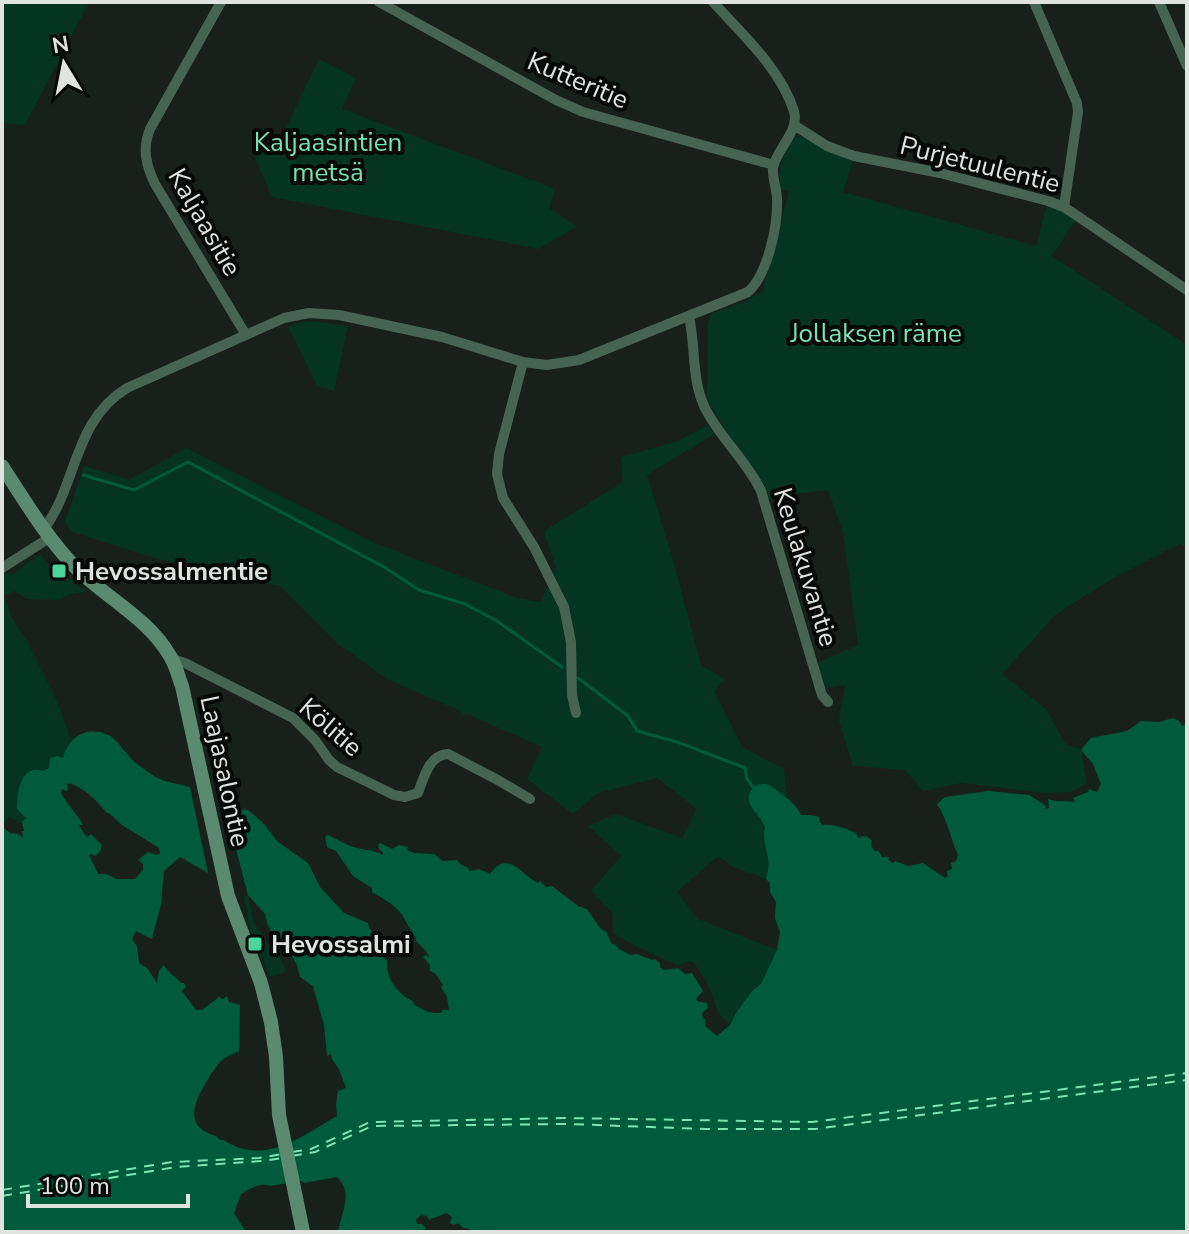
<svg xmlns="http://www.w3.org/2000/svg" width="1189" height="1234" viewBox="0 0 1189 1234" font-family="'Nunito Sans',sans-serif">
<rect width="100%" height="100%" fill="#18201c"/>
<path fill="#053422" d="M2,2H89L25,125L2,123Z
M319,59L356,78L342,109L555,189L549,208L577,226L539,249L272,197L255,158L284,132Z
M800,136L853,160L843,192L1036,246L1048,201L1078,217L1052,256L1187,345V547L1180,544L1113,578L1055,615L1002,674L1046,709L1065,743L1081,750L1087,783L1070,792L1046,793L961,783L923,791L905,770L853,766L839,721L845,685L826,688L817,663L858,645L843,532L828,490L779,496L768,500L707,400L708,323L712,313L742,303L763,291L789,191L780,189C779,167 781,156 794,138Z
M301,322H318L348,326L334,391L317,386L288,326Z
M708,425L714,434L647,475L673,560L701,665L725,679L714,691L742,747L784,769L787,798L769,785L749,801C753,809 760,814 763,822C767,831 764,826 764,835C765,854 772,858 766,879L733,867L718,856L677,892L698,919L777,950L761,984L752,991L736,1013L730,1025C714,1011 718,1008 710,990C706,979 699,970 692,961L677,965L637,947L613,933V914L591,891L621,856L588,826L616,814L682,838L697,809L657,778L598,793L573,814L527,779L542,747L467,714L462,717L460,711L387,679L338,644L280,586L161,560L72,532L65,522L84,466L129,480L186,448L377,544L517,598L540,602L556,568L544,531L623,482L621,457L678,441Z
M40,554L56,575L66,576L87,592L70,594L59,600L27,599L14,591L4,596L12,618L26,639L56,699L71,739L63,758L43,771L18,796L17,809L26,818L22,824L9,817L2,826V573L3,572L12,575Z
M248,895L254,922L267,943L277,949L286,972L270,977L249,925L244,897Z"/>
<path fill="#005b3d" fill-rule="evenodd" d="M1173,718L1179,721L1182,726L1187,724V1232H470L469,1229L463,1228L458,1223L454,1225L450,1223L452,1217L446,1213L429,1220L427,1216L421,1215L416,1219L417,1224H423V1226L426,1227L423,1232H338C341,1213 354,1193 337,1177L304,1183L301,1181L270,1186C260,1182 250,1189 241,1194L234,1213L246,1232H2V829L4,828L10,833L18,834L23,838L22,831H24L22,822L26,818C24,816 17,810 17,808C16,804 18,798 18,794C20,781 26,765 43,771L49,768L50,758L57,756L63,758C68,738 85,726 106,734C119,739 127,757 138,765C143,769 149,772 154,776C163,782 179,784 190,787L208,873L180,857L164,871L161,904L152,939L136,931L132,939L137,946L139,963L147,968L157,983L159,971L164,965C168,973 175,976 181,983H184L186,987L182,991L196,1010H202L219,997L223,999L227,996L229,1002L240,1005L239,1051C234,1054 227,1056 222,1060C216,1066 211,1074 207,1081C194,1102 183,1127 216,1136L220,1140H224C264,1167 302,1136 337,1116L336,1105L338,1091L346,1088L339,1069L332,1059L331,1054L327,1056L324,1025L313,986L300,977L297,965L287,947L277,936L272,933L267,923L265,914L248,895L235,845L230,811L238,809L248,810L263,823L278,842L308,863L320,887L344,913L368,923L369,928L375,934L382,957L387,960C386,980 397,993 414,1002L413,1004C427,1011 425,1013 441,1013L443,1010H449L447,997L441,987L443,985L435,973L430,971V965L423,957L426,955L430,958L426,951L416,941V938C411,931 409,927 405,920C399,907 384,899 372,892V888L353,876L336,851L327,847L325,837L328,835C335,838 341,842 348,845C361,851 370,848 383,855V853L379,849L378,845L380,843L392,849L399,845L408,847L407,850L414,853L434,854L443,861L457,860L461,865L467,867L470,871L479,869L490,874C508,848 523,877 538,883L540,881L546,887L552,886L578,906L587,909L600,928L606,932L612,944H615C617,949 625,952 630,955L637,954L652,960L655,959L660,963V967L664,970L678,968L685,974L692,973L703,991L696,999L697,1001L707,1003L708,1008L702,1013L703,1019H705V1026L717,1036L730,1025L736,1013L752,991L761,984L777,950L780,932L775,918L776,902L770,892V883L766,879C772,858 765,854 764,835C764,825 767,832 763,823C760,815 751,810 749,801C747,789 758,781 769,785C773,787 776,790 780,793C788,798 798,807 801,815H810L820,817L819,820L822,825C834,824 846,828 857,834V837L860,838L862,836L868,837L872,841L871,845L875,852L878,850L882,857H889L888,860L893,863L895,861L908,866L923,863L945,878L948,876L947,871L952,869L951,863L956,861L958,855C950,838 948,820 937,804L945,797L988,791L1029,795L1045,805L1046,809L1049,808L1048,799C1060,803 1064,800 1075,802L1073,798L1088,792L1089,789L1097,792L1101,784L1093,764L1081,750L1091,738L1127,731L1141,721L1159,722ZM69,783C85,788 96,800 107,813H109L122,825L159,848L160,853L157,855L148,852L138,860L143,864V870L135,879H117L106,874H98L89,855L92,854L95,856L100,852L102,845L91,834L87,837L78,825H83C77,813 67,805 61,793L62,789L67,791L68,787L67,784Z"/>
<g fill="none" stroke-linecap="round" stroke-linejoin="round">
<path stroke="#005b3d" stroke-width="3" d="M83,475L134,490L188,462L384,567L419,590L465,604L497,621L562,667
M578,678L628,716L637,731L680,743L745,768L747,779L753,787"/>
<path stroke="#7ce5b5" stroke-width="2" stroke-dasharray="10 8" stroke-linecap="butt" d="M292,1152L311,1149L370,1122L563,1118L812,1122L1187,1073
M292,1156L315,1152L372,1126L568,1124L706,1129H815L1187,1080
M2,1190L172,1162L259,1158L282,1154
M2,1196L176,1167L263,1161L282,1158"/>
<path stroke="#466354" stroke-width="10" d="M221,2L150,129C142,149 146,165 155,184L246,335
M379,2L556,100L583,112L774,165
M1034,2L1077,103L1078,112L1064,207
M1159,2L1187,66
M794,125L827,146L854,156L940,173L1048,201L1064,207L1187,290
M689,317C696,347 691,379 705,408C720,438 747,461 761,491L822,695L828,702
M523,362L499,454L497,474L503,498L534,547L564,607L571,642L572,695L576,713
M44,529C78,483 73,421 127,388L284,318L309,313L339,315L442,337L523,362L547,365L579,360L748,292C768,274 778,225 777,199C777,189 772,178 773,168C776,149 800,132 794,111C780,68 742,34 713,2
M2,568L49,538
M172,659L185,663L293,718L315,740L329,760L337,767L394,795L405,797L418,793C424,777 429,755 448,754L496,779L530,799"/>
<path stroke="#5b8a73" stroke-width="14" d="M2,466C25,501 46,537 75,567C106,598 148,618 170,656C176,665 178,676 182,686L228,896L261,983L271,1022L276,1057L279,1115L303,1232"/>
</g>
<g fill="#4bd49b" stroke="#060907" stroke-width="3">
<rect x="51" y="563" width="16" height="16" rx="4"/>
<rect x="247" y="936" width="16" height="16" rx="4"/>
</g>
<g text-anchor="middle" stroke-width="8" stroke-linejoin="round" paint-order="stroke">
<g font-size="26" fill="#dfe4e1" stroke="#060907">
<text transform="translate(578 80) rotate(23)" y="9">Kutteritie</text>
<text transform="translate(980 164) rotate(14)" y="9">Purjetuulentie</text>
<text transform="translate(205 222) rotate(60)" y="9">Kaljaasitie</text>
<text transform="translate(806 567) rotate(73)" y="9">Keulakuvantie</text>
<text transform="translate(331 727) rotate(41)" y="9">Kölitie</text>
<text transform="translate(225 771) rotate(78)" y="9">Laajasalontie</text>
</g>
<g font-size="26" fill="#79e2b2" stroke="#060907">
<text x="328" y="151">Kaljaasintien<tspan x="328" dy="30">metsä</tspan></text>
<text x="876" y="342">Jollaksen räme</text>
</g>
<g font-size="26" font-weight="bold" fill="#dfe4e1" stroke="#060907" text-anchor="start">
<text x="75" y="580">Hevossalmentie</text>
<text x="271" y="953">Hevossalmi</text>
</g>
</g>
<rect width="1189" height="1234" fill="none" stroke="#dfe4e1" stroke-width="8"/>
<g transform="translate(64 64) rotate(350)" stroke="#060907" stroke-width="6" paint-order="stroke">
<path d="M0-6L14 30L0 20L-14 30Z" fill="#dfe4e1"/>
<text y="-12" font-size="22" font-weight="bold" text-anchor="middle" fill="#dfe4e1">N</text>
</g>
<path d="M28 1194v12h160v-12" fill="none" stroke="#dfe4e1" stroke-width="4"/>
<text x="40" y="1194" font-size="24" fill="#dfe4e1" stroke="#060907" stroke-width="6" paint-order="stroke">100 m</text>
</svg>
